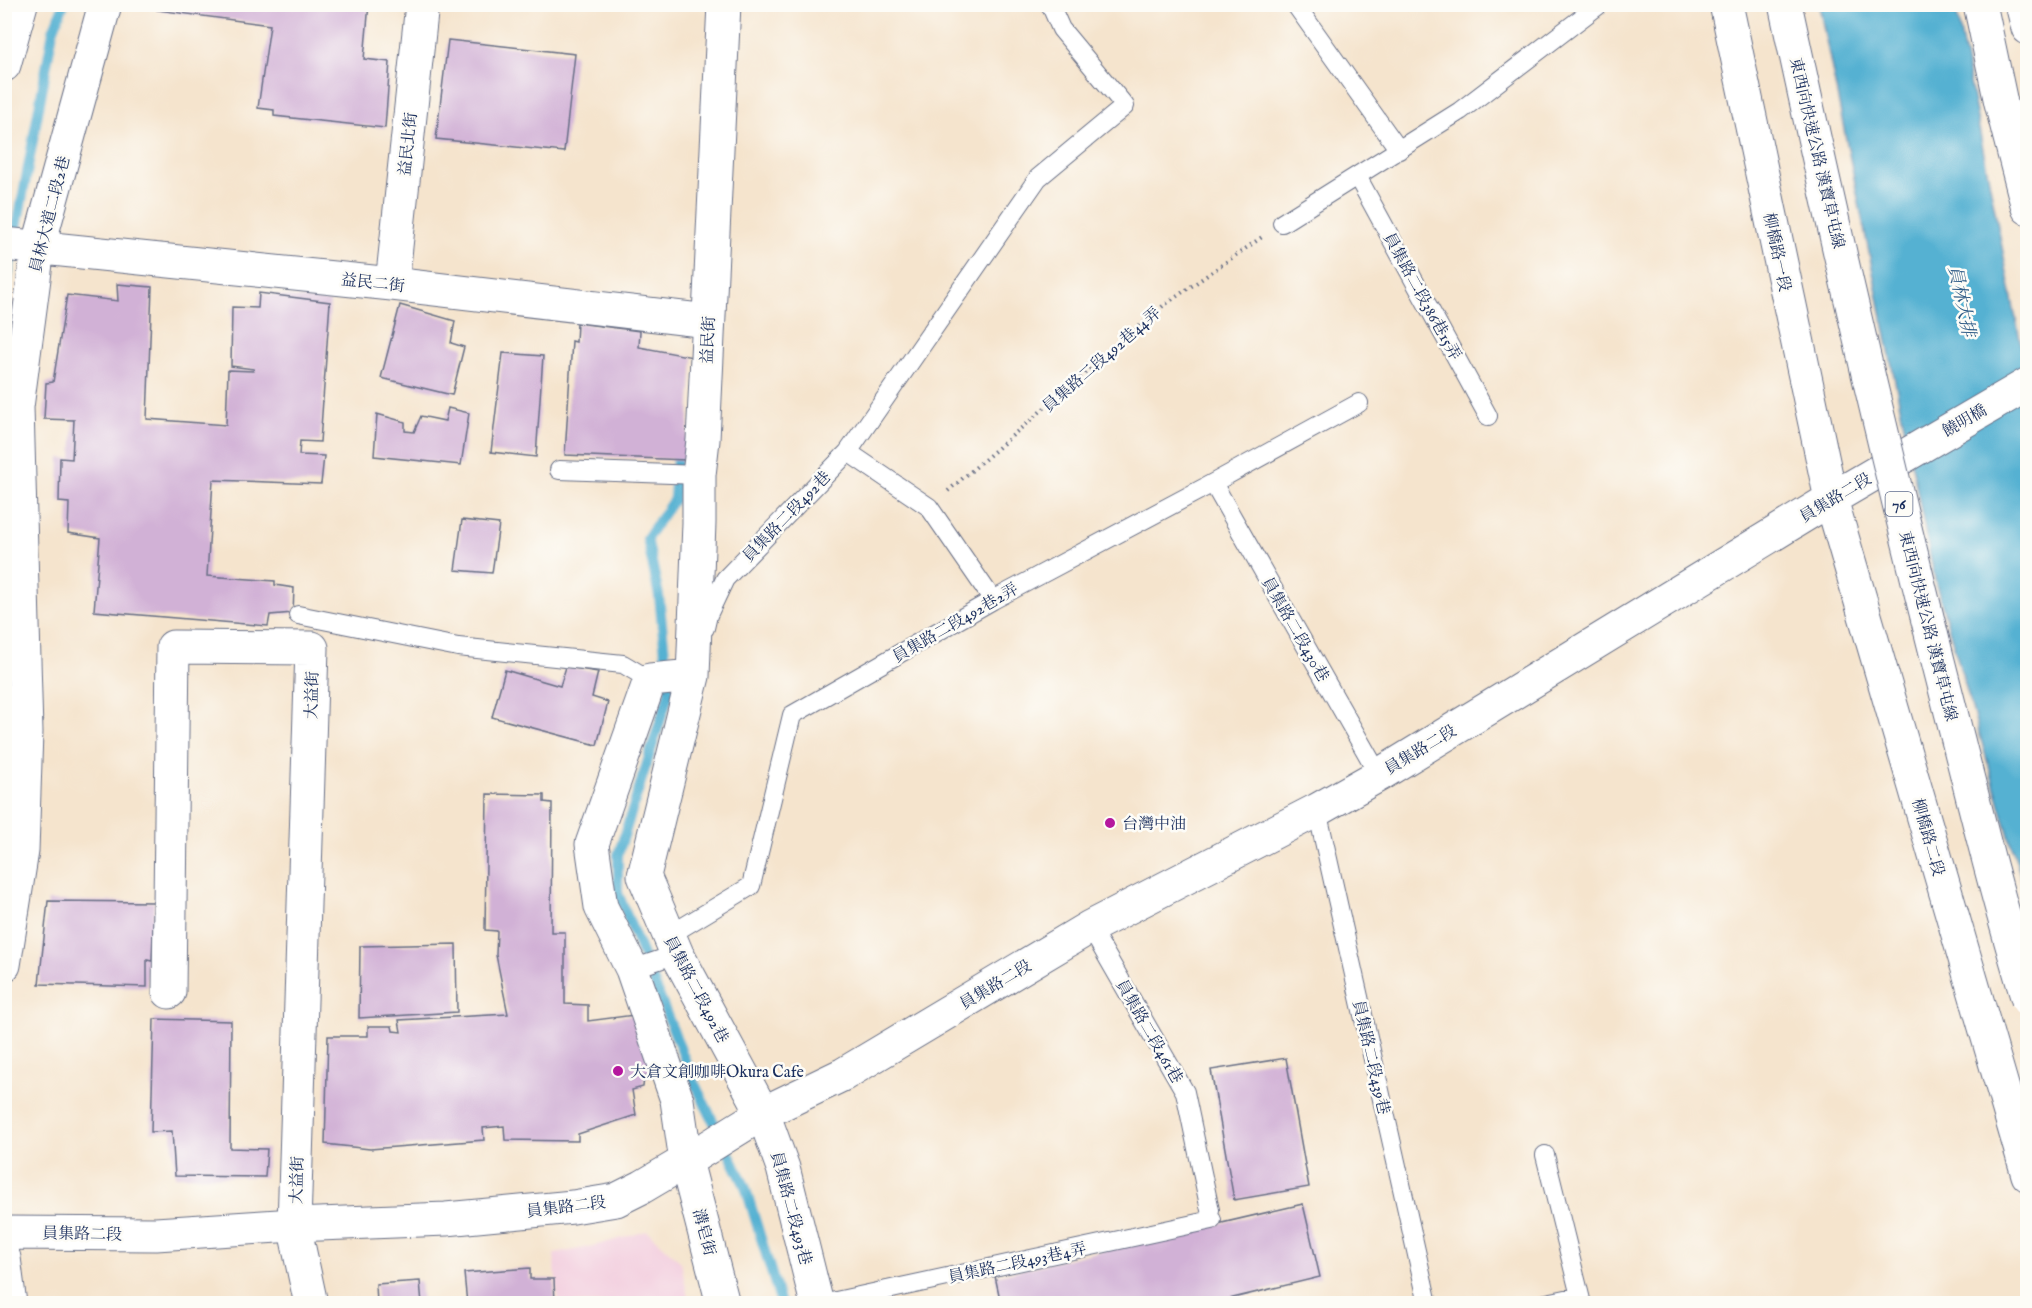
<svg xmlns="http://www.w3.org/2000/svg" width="2032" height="1308" viewBox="0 0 2032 1308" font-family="'IM FELL English','Noto Serif TC',serif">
<rect width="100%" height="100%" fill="#fdfcf7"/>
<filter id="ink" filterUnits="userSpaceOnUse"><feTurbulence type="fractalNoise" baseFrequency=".0167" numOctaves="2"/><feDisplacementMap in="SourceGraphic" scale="12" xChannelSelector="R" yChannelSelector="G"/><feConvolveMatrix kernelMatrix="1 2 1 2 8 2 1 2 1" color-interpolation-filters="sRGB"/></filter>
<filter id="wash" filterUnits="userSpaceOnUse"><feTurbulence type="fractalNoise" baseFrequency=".008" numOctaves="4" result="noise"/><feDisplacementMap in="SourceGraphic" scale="24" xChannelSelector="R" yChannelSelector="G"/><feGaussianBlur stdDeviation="1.35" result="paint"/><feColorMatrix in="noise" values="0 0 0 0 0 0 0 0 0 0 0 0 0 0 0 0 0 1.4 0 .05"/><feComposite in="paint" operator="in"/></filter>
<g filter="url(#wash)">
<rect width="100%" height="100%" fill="#f5e4cd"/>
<path fill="#f3cfdf" d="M647,1231L681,1262L689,1303H558L554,1254L590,1247Z"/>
<path fill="#54b1d2" stroke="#387098" stroke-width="1.5" d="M1819,5H1955L2027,376V898L1936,584Z"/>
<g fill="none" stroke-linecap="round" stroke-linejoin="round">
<path stroke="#54b1d2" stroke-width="10" d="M4,298L53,31L64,4
M678,446L674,499L647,538L659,596L669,693L618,855V893L694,1082L745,1186L781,1304"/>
</g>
<g id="blocks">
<path fill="#d1b1d6" d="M159,4H369L364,59L390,62L385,128L274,116V110L258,108L270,25L157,10Z
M448,40L575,54L564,152L436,139Z
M117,284L152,287L147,419L226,425L228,370L253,371L254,369L231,366L232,307L258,308L259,293L330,302L320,442L300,441L299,455L324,456L321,484L213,480L207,576L275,581V585L294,588L293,613L270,615L268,626L94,611L100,538L68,533L69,503L59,502L60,458L72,459L74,420L44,419L46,383L53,382L67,295L118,301Z
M400,305L455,321L451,343L464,347L452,395L381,378Z
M577,323L640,331L639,347L693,357L686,460L565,455L572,341L576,342Z
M503,353L543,356L536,457L491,452Z
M448,408L469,413L461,465L374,456L377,414L405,422V431L414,432L421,416L445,421Z
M462,520L499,524L492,573L455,570Z
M566,667L598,672L592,697L608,702L597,745L492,717L505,670L560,686Z
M487,794L544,795V802L552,803L551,932H565V1004L588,1005V1021L634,1015L655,1074L644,1077L643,1087L632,1090L636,1115L578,1134V1141L505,1140L504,1126L483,1128L484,1140L370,1149L325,1144L328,1036H368V1026H392L393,1031L401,1032L399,1020L508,1014L496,955L497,931L485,930Z
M48,901L154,902L152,961L147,960V987L39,984Z
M456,944L457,1012L359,1018L360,946Z
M154,1019L231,1021L230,1148L267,1149L265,1177L175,1176L172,1131L151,1132Z
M1286,1058L1309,1187L1234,1200L1211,1070Z
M1303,1204L1320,1277L1208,1304H1001L995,1276Z
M530,1268V1279H554L555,1304H467L464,1273Z
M420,1281L422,1304H377L376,1284Z"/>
</g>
</g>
<g filter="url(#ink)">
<use href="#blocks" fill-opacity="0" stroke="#676e85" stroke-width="1.5"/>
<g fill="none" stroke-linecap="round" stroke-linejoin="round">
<defs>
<path id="service" d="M1295,4L1399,150
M1357,176L1488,416
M1282,223L1460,111L1600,4
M848,452L929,507L993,600
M559,470L699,475
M1213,483L1379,775
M298,615L458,647L623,664L650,680
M705,628L708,615L725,579L848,452L1038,178L1125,106L1061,29L1050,4
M1317,810L1428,1304
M1090,927L1185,1092L1210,1210
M668,936L751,886L792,715L993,600L1213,483L1359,403
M632,969L677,954
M1545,1155L1580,1296
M822,1304L1212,1220
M1542,1304L1580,1296L1582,1304"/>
<path id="minor" d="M724,4L703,440L699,475V523L693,676L644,876L677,954L763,1113L783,1168L817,1304
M4,65L21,4
M4,244L392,284L708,321
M392,284L422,4
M693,676L650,680L592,844L601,907L632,969L677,1100L686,1161L723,1304
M4,965L22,851L26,732L17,407L38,248L105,4
M169,992L173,647L312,648L294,1225L311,1304"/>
<path id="secondary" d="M1726,4L1831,499L2028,1175
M2022,4L2028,28
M4,1233L156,1234L294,1225L446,1219L573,1207L616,1200L642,1187L686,1161L763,1113L844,1074L1090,927L1317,810L1379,775L1831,499L2028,384
M4,1258L10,1304"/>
<path id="trunk" d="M1980,4L2001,103L2028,208"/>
</defs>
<use href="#service" stroke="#676e85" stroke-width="20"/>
<use href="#minor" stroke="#676e85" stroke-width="35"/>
<use href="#secondary" stroke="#676e85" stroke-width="35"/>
<use href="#trunk" stroke="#676e85" stroke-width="35"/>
<path stroke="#676e85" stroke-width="4" stroke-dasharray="1.5 4.5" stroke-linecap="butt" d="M948,491L1163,306L1262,237"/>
<use href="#service" stroke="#fff" stroke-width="18"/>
<use href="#minor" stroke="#fff" stroke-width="33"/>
<use href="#secondary" stroke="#fff" stroke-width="33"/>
<use href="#trunk" stroke="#fff" stroke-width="33"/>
<defs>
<path id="trunk-bridge" d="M1785,4C1832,224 1883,443 1938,661C1967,774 1994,888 2028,1000"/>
</defs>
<use href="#trunk-bridge" stroke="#676e85" stroke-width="35" stroke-linecap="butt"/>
<use href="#trunk-bridge" stroke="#fff" stroke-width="33"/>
</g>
</g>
<g fill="#b5179e" stroke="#fdfcf7" stroke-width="2">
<circle cx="1110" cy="823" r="6"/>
<circle cx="618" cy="1071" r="6"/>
</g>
<g text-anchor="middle" stroke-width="5" stroke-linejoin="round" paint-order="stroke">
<rect fill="#fdfcf7" stroke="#5f6c8c" stroke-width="1.5" x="1885.5" y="492" width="27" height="24" rx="4.5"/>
<g font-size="15" font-weight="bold" fill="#1b2f5e">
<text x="1899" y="509">76</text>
</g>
<g font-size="16" fill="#1b2f5e" stroke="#fdfcf7">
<text transform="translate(407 144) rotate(-84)" y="6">益民北街</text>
<text transform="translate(1818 153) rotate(77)" y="6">東西向快速公路 漢寶草屯線</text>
<text transform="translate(49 214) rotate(-76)" y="6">員林大道二段2巷</text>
<text transform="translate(1778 252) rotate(78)" y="6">柳橋路一段</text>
<text transform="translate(373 282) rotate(6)" y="6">益民二街</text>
<text transform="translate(1423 296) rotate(61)" y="6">員集路二段386巷15弄</text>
<text transform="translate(707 340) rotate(-87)" y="6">益民街</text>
<text transform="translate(1101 359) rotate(-41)" y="6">員集路二段492巷44弄</text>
<text transform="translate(1964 420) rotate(-30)" y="6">饒明橋</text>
<text transform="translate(1835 497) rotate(-31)" y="6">員集路二段</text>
<text transform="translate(786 516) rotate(-46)" y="6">員集路二段492巷</text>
<text transform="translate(955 622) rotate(-30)" y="6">員集路二段492巷2弄</text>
<text transform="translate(1929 626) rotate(76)" y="6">東西向快速公路 漢寶草屯線</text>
<text transform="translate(1296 629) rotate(60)" y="6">員集路二段430巷</text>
<text transform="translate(311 695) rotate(-88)" y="6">大益街</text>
<text transform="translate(1420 749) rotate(-31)" y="6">員集路二段</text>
<text transform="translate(1929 837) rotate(74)" y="6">柳橋路二段</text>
<text transform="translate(995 984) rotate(-31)" y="6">員集路二段</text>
<text transform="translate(697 989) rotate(62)" y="6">員集路二段492巷</text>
<text transform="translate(1150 1031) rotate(60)" y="6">員集路二段461巷</text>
<text transform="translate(1372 1057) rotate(77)" y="6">員集路二段439巷</text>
<text transform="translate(296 1180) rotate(-88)" y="6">大益街</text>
<text transform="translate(566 1206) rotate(-7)" y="6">員集路二段</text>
<text transform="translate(792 1208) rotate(75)" y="6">員集路二段493巷</text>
<text transform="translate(705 1232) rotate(75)" y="6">溝皂街</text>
<text transform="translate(82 1233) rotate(1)" y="6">員集路二段</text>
<text transform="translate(1017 1262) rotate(-12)" y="6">員集路二段493巷4弄</text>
</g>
<g font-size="16" fill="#1b2f5e" stroke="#fdfcf7" text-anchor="start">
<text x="1122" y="829">台灣中油</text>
<text x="630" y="1077">大倉文創咖啡Okura Cafe</text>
</g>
<g font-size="18" font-style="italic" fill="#2f5c87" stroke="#fdfcf7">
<text transform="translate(1962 301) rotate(78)" y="6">員林大排</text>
</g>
</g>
<rect width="2032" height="1308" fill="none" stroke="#fdfcf7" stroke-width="24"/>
</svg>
